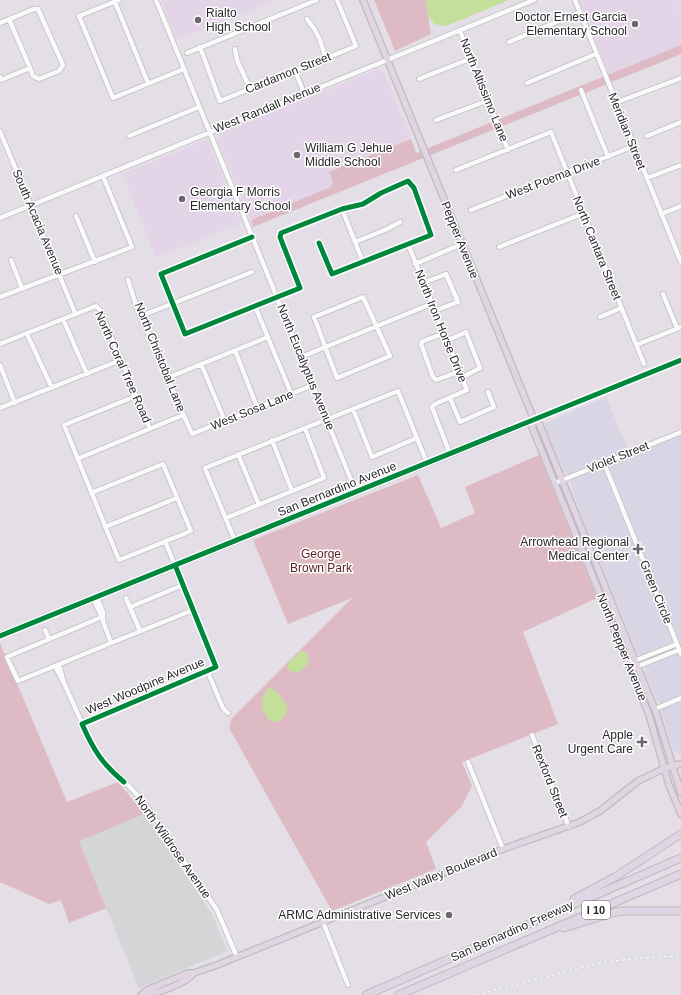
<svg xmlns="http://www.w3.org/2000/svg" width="681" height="995" viewBox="0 0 681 995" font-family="Helvetica,sans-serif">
<rect width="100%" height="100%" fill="#e4dee6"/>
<path fill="#d4d5d7" d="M145,814L212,914L227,951L139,988L79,841Z"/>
<path fill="#e4d4e8" d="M161,0H275L177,40Z
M579,0H679L681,45L609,74Z
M379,69L383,71L411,139L330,172L333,182L331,187L251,220L217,139L220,136L219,133Z
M205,140L208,141L241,223L156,258L122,174Z"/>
<path fill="#d9d5e5" d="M606,397L630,455L681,435V754L673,750L659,702L656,699L645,673L646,669L640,654L637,653L581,515L570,483L571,481L567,473L563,472L544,424Z"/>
<path fill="#debbc4" d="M374,0H426L431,34L395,51Z
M681,45V54L253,227L251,220L331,187L333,182L329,172L411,139L416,153Z
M539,455L597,598L523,632L558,724L462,762L472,786L462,806L426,842L436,869L332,911L229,728L232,718L352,598L288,624L253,540L418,475L441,528L475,513L465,487Z
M0,643L67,802L118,782L145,814L79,841L106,908L69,923L61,900L49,904L0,882Z"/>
<path fill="#c3df9a" d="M426,0H509L446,26L434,24L428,15Z
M301,651H304L309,657L306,666L299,672L289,671L287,668L289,662Z
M270,687L279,694L288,708L285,716L276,722L270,721C260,709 259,699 270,687Z"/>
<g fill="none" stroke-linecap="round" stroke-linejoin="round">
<defs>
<path id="minor" d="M119,0L79,16L113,98L184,69
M156,0L356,492
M575,0L681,262
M115,2L148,83
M9,19L30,68
M307,19C317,31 323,44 325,59
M0,23L34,9H38L63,65L59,71L39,79L33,76L30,68L1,80L0,77
M460,31L508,150
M509,42L580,12
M200,47L220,101L356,46L337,0
M235,49L237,60L250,89
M187,53L317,0
M295,71L304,93
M419,79L472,58
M527,83L596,54
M581,90L608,157
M615,103L681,78
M436,120L489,100
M0,131L75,313
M129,136L199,107
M647,136L681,122
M456,170L551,132L644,364
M647,178L681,165
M342,209L363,262
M471,210L634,146
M661,214L681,206
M76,216L95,262
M0,218L534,0
M252,237L161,274L185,334L300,288L280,237L281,233L342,209L363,204L381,193L408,181L414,188L431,235L332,274L319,243
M355,242L387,229L400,222
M408,244L467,390L435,404L432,407L450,454
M499,247L582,214
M11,260L22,288
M415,264L462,244
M128,280L138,311L192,434L313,385
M423,283L446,274L458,302L434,311
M663,294L677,328
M0,297L132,247L103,176
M363,297L390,356L337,378L314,317Z
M255,306L291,393
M141,316L252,272
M600,317L621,308
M63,319L87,374
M27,334L52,388
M443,334L423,341L421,344L433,377L436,380L458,372
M446,341L466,332L480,368L461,378
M0,344L96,306L100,310L150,429
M636,345L681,327
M235,350L257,407
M301,357L431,304
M201,364L225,421
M0,365L15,403
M167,378L268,337
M450,398L460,422L494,407L488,392
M0,408L121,360
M353,409L372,457L417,438
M534,420L681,360
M272,440L292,491
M238,454L259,505
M77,459L183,415
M604,463L681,654
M555,483L681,432
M91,493L163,464L191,531L119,560L64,425L136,396
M226,518L324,478L305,428
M105,527L177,498
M235,541L205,468L398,391L427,463
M97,597L103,612V621L111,643L193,610
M93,598L102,617
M126,598L140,631
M130,607L183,585
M102,617L7,657L18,681L111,643
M45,630L49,639
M629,663L677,644
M55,666L64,683L59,665
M631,669L679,650
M207,670L223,708L228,713
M64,683L94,750L113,773L128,785L142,800L155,818L217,910L237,957
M655,709L681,698
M82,724L216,667L165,541
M532,735L569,827
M468,762L503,849
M323,922L348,985"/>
<path id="major" d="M363,0L534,420L532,427L649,715L669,785L681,814
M534,420L539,423L657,715L681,793
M0,636L534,420
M143,994C156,995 186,983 194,973
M141,995L147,990L188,973H194L217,965L503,849L580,822L600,811L638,781L665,768L681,764"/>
<path id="highway" d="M574,899L615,877L681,834
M564,928L612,913L623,911H681
M366,995L681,858
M399,995L681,874"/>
</defs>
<use href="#minor" stroke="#bfbec0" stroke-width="6"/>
<use href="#major" stroke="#bebcbf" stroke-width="8"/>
<use href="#highway" stroke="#bebcbf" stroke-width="9"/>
<use href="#minor" stroke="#fbfafb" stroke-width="4.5"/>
<use href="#major" stroke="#e1d4e3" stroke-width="5.5"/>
<use href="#highway" stroke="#dfd5e5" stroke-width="7"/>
<defs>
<path id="rail" d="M476,995L603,962L641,958L681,956"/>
</defs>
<use href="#rail" stroke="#dcdddd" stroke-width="2.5"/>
<use href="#rail" stroke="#fff" stroke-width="1" stroke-dasharray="3" stroke-linecap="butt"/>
<defs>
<path id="cycleway" d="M252,237L161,274L185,334L300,288L280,237L281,233L342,209L363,204L381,193L408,181L414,188L431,235L332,274L319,243
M0,636L681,360
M124,782C102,764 93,749 82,724L216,667L175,565"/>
</defs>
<use href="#cycleway" stroke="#fff" stroke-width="8"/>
<use href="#cycleway" stroke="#00873e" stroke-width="5"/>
</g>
<g fill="#6a686a" stroke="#fff" stroke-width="1.5">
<circle cx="198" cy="20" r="4"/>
<circle cx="635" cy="24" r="4"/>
<circle cx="297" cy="155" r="4"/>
<circle cx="182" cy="199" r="4"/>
<path d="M636 543h4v4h4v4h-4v4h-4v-4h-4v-4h4z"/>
<path d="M640 736h4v4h4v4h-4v4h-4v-4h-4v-4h4z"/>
<circle cx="449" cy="915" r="4"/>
</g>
<g text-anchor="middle" stroke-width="3" stroke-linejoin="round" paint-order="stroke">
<rect fill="#fff" stroke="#686868" stroke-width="1" x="582" y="901" width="28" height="18" rx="3"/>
<g font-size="11" font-weight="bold" fill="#282828">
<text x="596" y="914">I 10</text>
</g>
<g font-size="12" fill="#282828" stroke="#fff" text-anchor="end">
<text x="206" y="17" text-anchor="start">Rialto<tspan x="206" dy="14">High School</tspan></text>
<text x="627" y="21">Doctor Ernest Garcia<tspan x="627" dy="14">Elementary School</tspan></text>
<text x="305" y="152" text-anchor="start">William G Jehue<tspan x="305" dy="14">Middle School</tspan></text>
<text x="190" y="196" text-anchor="start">Georgia F Morris<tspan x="190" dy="14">Elementary School</tspan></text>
<text x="629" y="546">Arrowhead Regional<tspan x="629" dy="14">Medical Center</tspan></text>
<text x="633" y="739">Apple<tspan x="633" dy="14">Urgent Care</tspan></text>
<text x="441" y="919">ARMC Administrative Services</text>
</g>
<g font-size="12" fill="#282828" stroke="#fff">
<text transform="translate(288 73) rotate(-22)" y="4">Cardamon Street</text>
<text transform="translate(484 90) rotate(68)" y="4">North Altissimo Lane</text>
<text transform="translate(267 108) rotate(-22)" y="4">West Randall Avenue</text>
<text transform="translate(627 131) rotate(68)" y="4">Meridian Street</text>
<text transform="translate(553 178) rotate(-21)" y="4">West Poema Drive</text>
<text transform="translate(38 222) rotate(67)" y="4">South Acacia Avenue</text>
<text transform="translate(460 240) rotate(68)" y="4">Pepper Avenue</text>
<text transform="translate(597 248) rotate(68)" y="4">North Cantara Street</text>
<text transform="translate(441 326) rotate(68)" y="4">North Iron Horse Drive</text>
<text transform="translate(160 357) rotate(68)" y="4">North Christobal Lane</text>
<text transform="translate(123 367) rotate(66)" y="4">North Coral Tree Road</text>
<text transform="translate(306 367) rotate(68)" y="4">North Eucalyptus Avenue</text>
<text transform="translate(252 410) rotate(-22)" y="4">West Sosa Lane</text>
<text transform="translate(618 457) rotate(-22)" y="4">Violet Street</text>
<text transform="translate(337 489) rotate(-22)" y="4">San Bernardino Avenue</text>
<text transform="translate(656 592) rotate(68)" y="4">Green Circle</text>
<text transform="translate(622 647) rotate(68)" y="4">North Pepper Avenue</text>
<text transform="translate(145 686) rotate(-23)" y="4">West Woodpine Avenue</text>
<text transform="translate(550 781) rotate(68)" y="4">Rexford Street</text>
<text transform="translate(173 847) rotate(55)" y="4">North Wildrose Avenue</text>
<text transform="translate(441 874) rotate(-22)" y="4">West Valley Boulevard</text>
<text transform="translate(512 931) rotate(-24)" y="4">San Bernardino Freeway</text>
</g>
<g font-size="12" fill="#5b2225" stroke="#fff">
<text x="321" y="558">George<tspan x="321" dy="14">Brown Park</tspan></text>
</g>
</g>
</svg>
